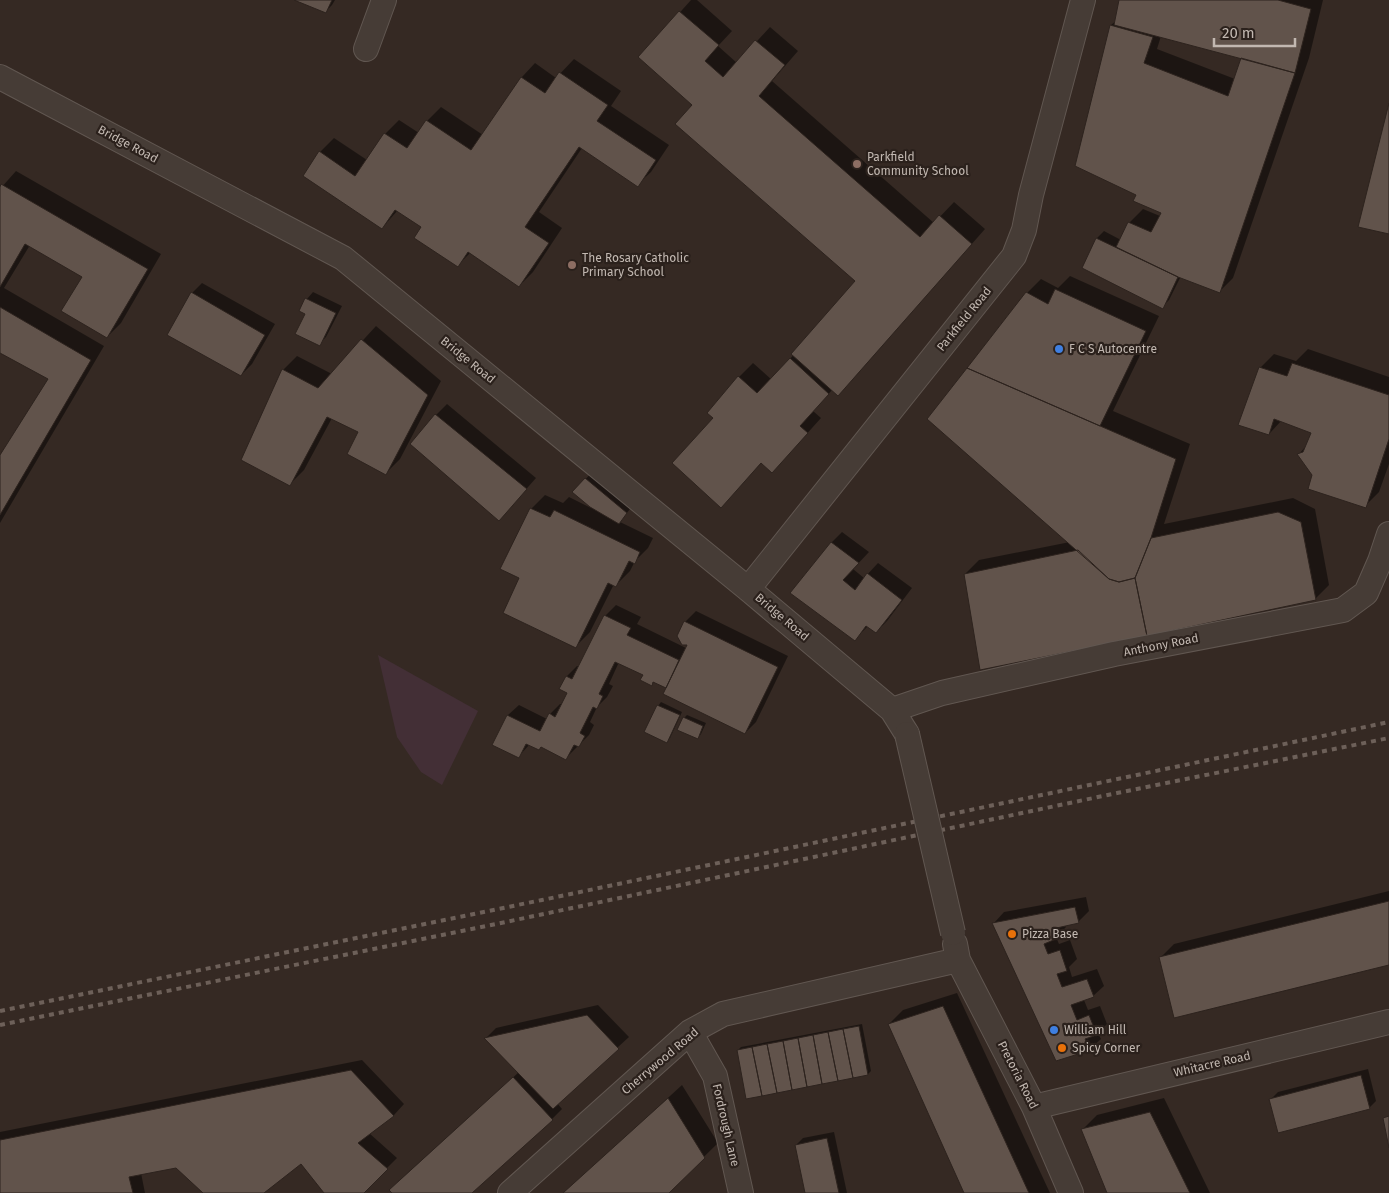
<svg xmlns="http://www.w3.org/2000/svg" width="1389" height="1193" viewBox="0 0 1389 1193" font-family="'Fira Sans',sans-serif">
<rect width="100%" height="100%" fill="#352923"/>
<path fill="#432f36" d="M378,655L478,711L442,785L421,772L397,737Z"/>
<path fill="#0007" fill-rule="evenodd" d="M298,0H335L332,5L325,12Z
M691,0H697L732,31L718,46L737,63L770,27L798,51L772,81L934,223L954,202L985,229L852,380L838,394L833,389L813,411L821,418L786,457L762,462L735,492L714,418L709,413L739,377L753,363L772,380L857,281L694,105L640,57Z
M1120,0H1323L1309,58L1233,278L1219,292L1181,276L1169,300L1162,307L1097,238L1104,231L1121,240L1129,223L1143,209L1160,216L1163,212L1138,194L1111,25L1117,20ZM1161,36L1243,58L1235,79L1157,49Z
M574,59L621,91L611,106L669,145L651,172L637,185L582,148L539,212L562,228L533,272L519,286L470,253L457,266L423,227L398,210L382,228L304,175L320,152L334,138L367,160L385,134L399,120L419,133L427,121L441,107L483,135L522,77L535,63L556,78Z
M16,171L161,254L121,323L107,337L83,276L30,245L4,288L104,346L0,523V457L49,379L0,352V189Z
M1070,276L1159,316L1113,411L1190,444L1164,524L1293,498L1315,509L1329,585L1315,599L965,574L979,560L1070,542L1027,293L1041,279L1058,288Z
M202,283L275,324L252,364L241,375L192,293Z
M313,292L342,306L326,337L319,344L307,313V299Z
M376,326L441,381L400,459L386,473L360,432L332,418L304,470L290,484L283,370L297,356L332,374Z
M1308,349L1389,377V464L1379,492L1365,506L1313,474L1299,454L1307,445L1313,432L1282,420L1269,434L1260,368L1274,354L1296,361Z
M447,404L536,478L499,520L436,415Z
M592,472L633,505L620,522L653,538L648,548L635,561L630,571L616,585L614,584L590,632L576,646L521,577L531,509L545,495L563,503L569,497L591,508L574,492Z
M842,532L869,552L853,569L864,578L878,563L912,588L887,621L876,632L868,626L855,639L792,593L832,542Z
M616,605L641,617L637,624L686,648L689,644L685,622L696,611L788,656L756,722L745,733L667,687L654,681L651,684L644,675L619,662L609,684L613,686L607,697L597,707L590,722L594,725L589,735L566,758L542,746L530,744L519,756L494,744L508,715L519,705L547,719L550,714L560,704H561L568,692L567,676L577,666L580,667L605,616Z
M661,702L682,712L670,738L667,741L658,706Z
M687,715L706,723L701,734L698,738L684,718Z
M1389,891V964L1160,958L1174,944Z
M1086,897L1089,911L1078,922L1065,925L1066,927L1056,937L1059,944L1070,940L1077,959L1069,967L1072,977L1097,969L1104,986L1093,996L1084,1000L1088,1010L1100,1006L1107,1024L1098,1033L1101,1039L1090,1049L994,923L1004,912Z
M957,993L1050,1193H965L889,1024L903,1010Z
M598,1005L629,1037L557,1103L562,1109L552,1119L470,1193H394L401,1179L519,1072L486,1038L496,1028Z
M862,1024L871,1071L868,1074L738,1050L741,1047Z
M362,1060L404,1104L394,1115L369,1133L397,1158L362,1193H326L302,1163L262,1193H204L177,1166L141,1173L145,1193H0V1132Z
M1368,1069L1376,1101L1369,1108L1271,1099L1278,1092Z
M682,1085L718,1143L667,1193H564Z
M1164,1098L1210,1193H1108L1083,1129L1097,1115Z
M834,1132L847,1193H806L796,1145L803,1138Z"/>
<path fill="#61534b" stroke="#2d231e" d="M294,0H332L326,13Z
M1119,0H1278L1311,9L1295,73L1114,25Z
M679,11L719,45L705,61L723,77L755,40L785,65L759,96L920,237L939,215L972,244L838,396L791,354L855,281L675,124L692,105L638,57Z
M1110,25L1153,37L1144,63L1228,96L1241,58L1295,73L1220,293L1178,277L1116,247L1128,222L1151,232L1161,213L1133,201L1136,195L1075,166Z
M559,72L608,105L597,121L656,160L638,187L579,147L525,227L549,243L519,287L468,252L458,267L414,238L421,227L395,210L382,229L303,176L319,151L355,176L384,133L407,148L426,120L471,150L521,77L545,93Z
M1389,103V234L1358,227Z
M1,184L148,269L107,338L61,311L82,277L25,244L0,287V187Z
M1096,238L1178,277L1163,309L1082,268Z
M1055,289L1146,331L1100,426L967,368L1026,292L1048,304Z
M191,292L265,335L241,376L167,335Z
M305,298L336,313L320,346L295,334L305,314L299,311Z
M0,307L91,360L0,515V455L48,379L0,353Z
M361,339L428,395L386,475L347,454L358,432L327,417L290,486L241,460L282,369L318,388Z
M790,358L829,394L800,426L808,433L772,473L761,463L721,508L672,463L713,418L707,413L738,376L757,393Z
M1292,363L1389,395V439L1366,508L1308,489L1312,475L1297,454L1303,452L1311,433L1274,419L1269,435L1238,425L1259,367L1287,376Z
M967,368L1176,459L1151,538L1135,578L1119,582L1109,579L927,419Z
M435,414L527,489L499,521L410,444Z
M585,478L627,513L619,524L590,507L572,492Z
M530,508L550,517L554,510L640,552L635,564L629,561L616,587L608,583L576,648L503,613L519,578L500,569Z
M1278,512L1301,522L1316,600L1147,636L1135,578L1151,538Z
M831,542L859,563L843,580L855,590L867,573L902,600L876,633L866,626L855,641L790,593Z
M1078,550L1109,579L1119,582L1135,578L1147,636L980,670L964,574Z
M604,615L631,628L627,635L679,660L666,688L653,682L652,686L640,680L643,675L615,662L599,694L603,696L597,709L593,707L580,733L585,736L579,747L574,745L566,760L541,747L539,750L526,744L519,758L492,745L507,715L540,731L549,713L555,717L567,693L559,689L566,676L572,679Z
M684,621L778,667L745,734L663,694L687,645H682L677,636Z
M657,705L680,715L667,743L644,732Z
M683,717L703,726L698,739L677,730Z
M1389,901V965L1174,1018L1159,957Z
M1075,907L1079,923L1052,929L1056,939L1044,944L1048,954L1060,950L1067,971L1057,974L1062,987L1087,979L1094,997L1071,1005L1077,1020L1089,1015L1097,1035L1085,1039L1091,1050L1056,1061L992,923Z
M943,1006L1029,1193H964L888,1024Z
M587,1015L619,1049L553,1109L484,1038Z
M859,1026L868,1075L853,1078L843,1029Z
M843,1029L853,1078L838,1081L828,1032Z
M828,1032L838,1081L822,1084L813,1035Z
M813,1035L822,1084L807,1087L798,1038Z
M798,1038L807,1087L792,1090L783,1041Z
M783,1041L792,1090L777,1093L767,1044Z
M767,1044L777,1093L762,1096L752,1047Z
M752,1047L762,1096L746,1099L737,1050Z
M351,1070L394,1116L358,1143L388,1169L364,1193H324L301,1164L264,1193H203L176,1168L129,1177L133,1193H0V1140Z
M1361,1075L1370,1109L1278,1133L1269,1099Z
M513,1077L553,1120L472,1193H392L389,1190Z
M668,1098L705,1158L669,1193H563Z
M1150,1112L1190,1193H1107L1081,1129Z
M1389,1116V1148L1383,1118Z
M827,1138L839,1193H805L795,1145Z"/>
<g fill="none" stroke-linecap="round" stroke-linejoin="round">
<defs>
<path id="street" d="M366,49L384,0
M0,77L343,258L748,589L892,710L907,734
M748,589L1014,256L1024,230L1031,195L1083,0
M892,710L942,693L1114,654L1343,610L1366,593L1380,561L1389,534
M955,944L958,960L1034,1107L1071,1193
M690,1032L715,1076L741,1193
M1034,1107L1389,1022
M510,1193L690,1032L723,1014L958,960"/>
</defs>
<use href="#street" stroke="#615751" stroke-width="26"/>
<use href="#street" stroke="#463c36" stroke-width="24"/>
<path stroke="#6d6059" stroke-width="4" stroke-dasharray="5 5" stroke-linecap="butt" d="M0,1011L542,900L1389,722
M0,1025L501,923L1117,793L1389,738"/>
<defs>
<path id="street-bridge" d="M907,734L953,933"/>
</defs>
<use href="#street-bridge" stroke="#615751" stroke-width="26" stroke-linecap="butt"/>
<use href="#street-bridge" stroke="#463c36" stroke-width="24"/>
</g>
<g fill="#8d6e63" stroke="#2b211c" stroke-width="2">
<circle cx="857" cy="164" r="5"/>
<circle cx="572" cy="265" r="5"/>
</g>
<g fill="#3f7fe0" stroke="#2b211c" stroke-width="2">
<circle cx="1059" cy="349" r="5"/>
<circle cx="1054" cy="1030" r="5"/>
</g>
<g fill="#e8710a" stroke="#2b211c" stroke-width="2">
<circle cx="1012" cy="934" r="5"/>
<circle cx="1062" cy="1048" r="5"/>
</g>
<g text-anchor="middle" stroke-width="4.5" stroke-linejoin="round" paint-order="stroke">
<g font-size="12" fill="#c2b8b1" stroke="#2b211c">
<text transform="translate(128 144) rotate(28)" y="4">Bridge Road</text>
<text transform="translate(964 319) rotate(-51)" y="4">Parkfield Road</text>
<text transform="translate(468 360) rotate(39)" y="4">Bridge Road</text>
<text transform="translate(782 617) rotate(40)" y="4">Bridge Road</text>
<text transform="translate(1161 645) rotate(-11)" y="4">Anthony Road</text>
<text transform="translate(660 1061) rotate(-40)" y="4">Cherrywood Road</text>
<text transform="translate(1212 1064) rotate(-13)" y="4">Whitacre Road</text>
<text transform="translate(1018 1075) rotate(63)" y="4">Pretoria Road</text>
<text transform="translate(726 1125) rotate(77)" y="4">Fordrough Lane</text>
</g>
<g font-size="12" fill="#c2b8b1" stroke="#2b211c" text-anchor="start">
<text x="867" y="161">Parkfield<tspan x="867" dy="14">Community School</tspan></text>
<text x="582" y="262">The Rosary Catholic<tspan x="582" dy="14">Primary School</tspan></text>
<text x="1069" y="353">F C S Autocentre</text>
<text x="1022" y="938">Pizza Base</text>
<text x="1064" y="1034">William Hill</text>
<text x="1072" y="1052">Spicy Corner</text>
</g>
</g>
<path d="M1214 38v8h81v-8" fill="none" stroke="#c2b8b1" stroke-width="2.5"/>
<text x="1222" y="38" font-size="15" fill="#c2b8b1" stroke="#2b211c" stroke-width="4" paint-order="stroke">20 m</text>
</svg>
